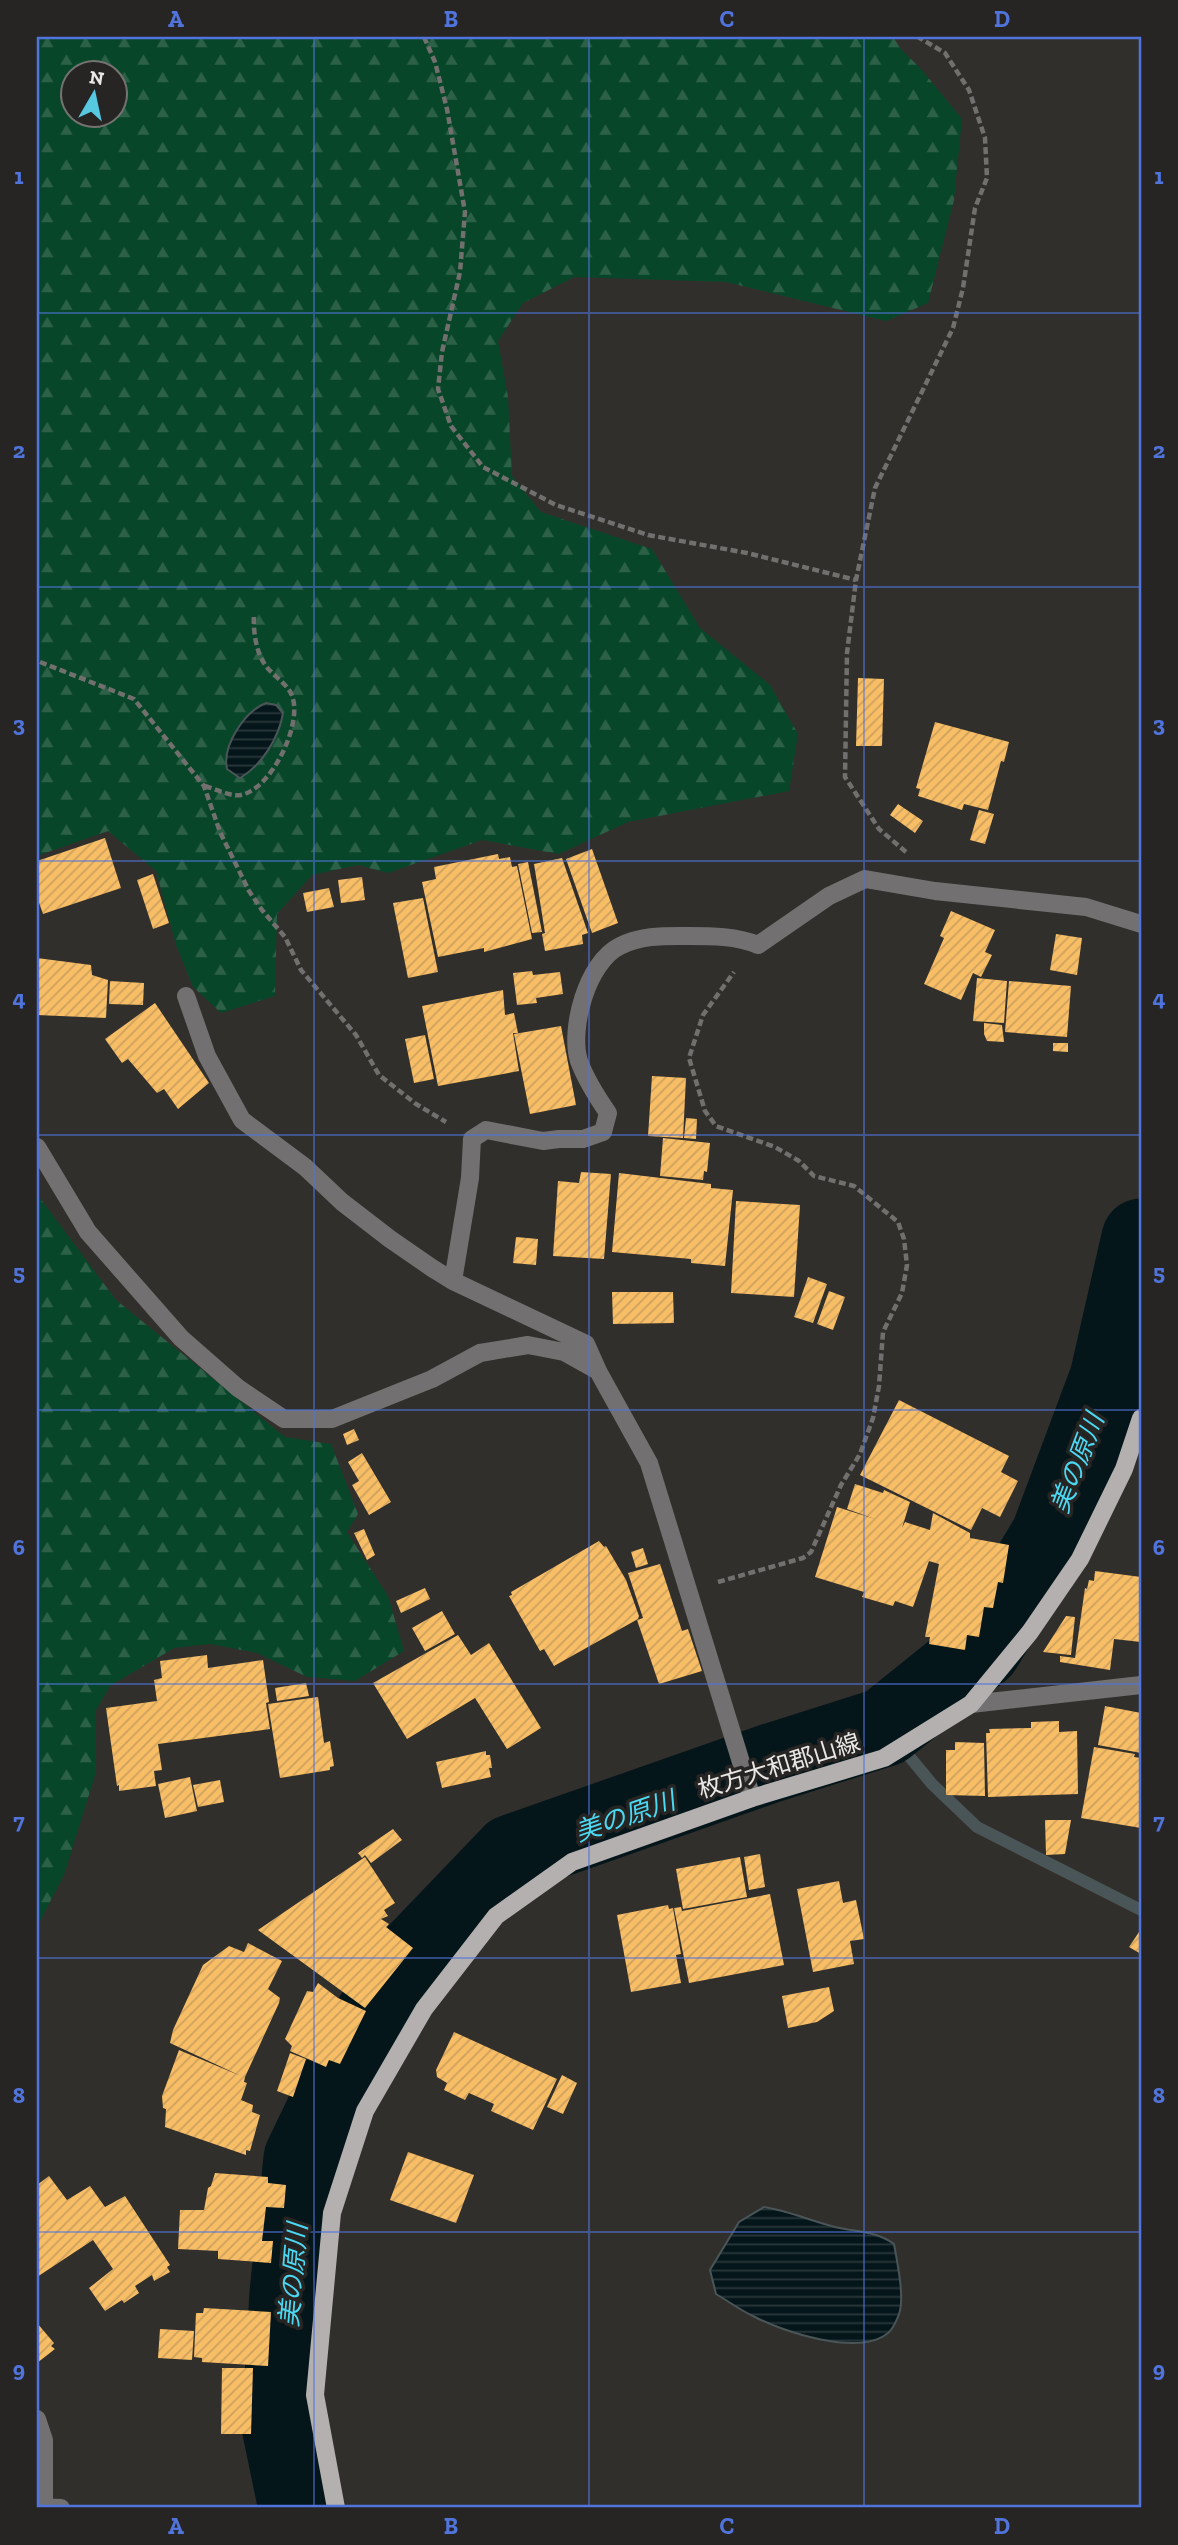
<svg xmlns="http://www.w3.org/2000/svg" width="1178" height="2545" viewBox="0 0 1178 2545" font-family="'Zilla Slab','Noto Sans JP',serif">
<defs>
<pattern id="forest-firs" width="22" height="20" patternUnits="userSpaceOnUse" patternTransform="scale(1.75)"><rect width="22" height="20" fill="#084629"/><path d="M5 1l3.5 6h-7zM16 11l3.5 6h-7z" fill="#2c6148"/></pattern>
<pattern id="water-rules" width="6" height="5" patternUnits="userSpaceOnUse" patternTransform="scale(1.75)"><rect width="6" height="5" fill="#05161a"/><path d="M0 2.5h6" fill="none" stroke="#2a383b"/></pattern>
<pattern id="building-hatch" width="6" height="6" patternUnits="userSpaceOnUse" patternTransform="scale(1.75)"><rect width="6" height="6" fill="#f8be66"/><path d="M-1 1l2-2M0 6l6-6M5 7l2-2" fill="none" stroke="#cca05e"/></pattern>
</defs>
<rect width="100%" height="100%" fill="#312f2c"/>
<path fill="url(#forest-firs)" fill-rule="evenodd" d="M37,37H893L900,48L922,70L962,119L954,200L928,303L886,321L726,282L574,277L523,303L498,341L508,397L512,476L541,512L652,549L700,628L770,685L798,734L789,791L628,822L559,854L482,840L388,873L358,865L312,875L277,914L275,996L221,1013L193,987L176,945L156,871L108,831L37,856ZM74,74H116V116H74Z
M37,1194L116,1300L285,1437L331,1444L358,1514L347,1532L388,1596L404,1651L355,1681L307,1677L257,1653L210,1644L174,1648L110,1686L95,1712L96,1772L64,1875L37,1927Z"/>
<path fill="url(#water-rules)" stroke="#4a5558" stroke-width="2" d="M266,703L276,705L283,713C279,738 261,766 240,778L227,769C222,746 244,712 266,703Z
M764,2207C789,2211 811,2221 835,2227C856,2232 876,2231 894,2244C897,2262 905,2297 899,2314C897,2320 892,2330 888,2333C859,2357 783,2332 753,2316C740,2310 728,2301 716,2294L710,2270L739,2222Z"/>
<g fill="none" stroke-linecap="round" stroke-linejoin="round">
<path stroke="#4a5558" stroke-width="12" d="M885,1727L932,1784L977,1827L1141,1910"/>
<path stroke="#05161a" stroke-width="79" d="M298,2508L281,2426L289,2293L303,2158L364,2031L419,1951L512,1854L771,1763L885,1727L982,1649L1050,1536L1109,1378L1141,1238"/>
</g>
<path fill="url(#building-hatch)" d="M858,678L884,679L882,746H856Z
M935,722L1009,742L1004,762L1001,761L988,810L964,804L962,810L918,796L920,789L916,788Z
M898,804L923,821L915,833L890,815Z
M979,810L994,814L985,844L970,840Z
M105,838L121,888L43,914L37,897V861Z
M592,849L618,923L592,933L566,859Z
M498,854L499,859L510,857L512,867L517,866L532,939L484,952V948L438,957L422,882L436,879L434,867Z
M562,858L588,933L582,935L583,944L545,951L542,934L545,933L534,864Z
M528,862L542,932L532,933L518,864Z
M153,874L169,923L153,929L137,880Z
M362,877L365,900L341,903L338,880Z
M329,888L334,907L307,912L303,893Z
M423,898L438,972L408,978L393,903Z
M951,911L995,930L985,952L992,955L981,977L973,973L961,1000L924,984L944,938L940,936Z
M1056,934L1082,938L1077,975L1050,970Z
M37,958L91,965L92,975L108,980L106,1018L37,1015Z
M532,971L533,975L560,972L563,994L536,998L537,1003L517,1005L513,973Z
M977,978L1007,981L1004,1023L973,1021Z
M110,981L144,983L143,1005L109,1004Z
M1009,981L1071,986L1067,1037L1005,1032Z
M503,990L505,1015L514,1013L518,1033H513L519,1071L438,1086L422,1006Z
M155,1003L209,1083L178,1109L164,1089L157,1093L128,1059L122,1063L105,1039Z
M984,1023L1002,1025L1004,1042L987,1041L984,1034Z
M561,1026L576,1105L530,1114L514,1034Z
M425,1035L434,1079L414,1083L405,1039Z
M1053,1043H1068V1052L1053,1051Z
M652,1076L686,1078L683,1138L648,1136Z
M686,1118L697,1119L696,1139L684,1138Z
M663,1138L710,1143L707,1172L704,1171L703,1180L660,1176Z
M581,1172L611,1174L604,1259L553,1256L558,1181L579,1183Z
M619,1173L711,1184V1188L733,1190L725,1266L691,1263V1259L612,1252Z
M736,1201L800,1205L794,1297L731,1293Z
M516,1237L538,1239L536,1265L513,1263Z
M808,1277L827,1284L813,1323L794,1317Z
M829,1291L845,1297L833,1330L817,1324Z
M612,1292H673L674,1323L613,1324Z
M899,1400L1009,1456L1001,1472L1018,1481L1000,1517L982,1508L971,1530L860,1475Z
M354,1429L359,1440L347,1445L343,1434Z
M362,1453L391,1502L369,1515L352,1485L359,1481L348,1462Z
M855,1484L883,1493L884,1490L910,1502L902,1528L905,1522L930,1530L933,1513L970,1533V1538L1009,1545L1003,1583L998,1582L993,1608L984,1607L979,1637L967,1635L965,1650L929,1644L930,1637H925L939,1564L929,1561L937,1538L913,1607L895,1601L893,1606L862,1597L864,1592L815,1577L837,1507L875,1519L847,1509Z
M364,1529L375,1555L367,1560L354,1533Z
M599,1541L604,1547L606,1546L626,1580L639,1616L638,1619L554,1666L544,1649L540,1651L509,1596L512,1595L511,1592Z
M643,1548L648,1564L636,1568L631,1552Z
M660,1564L682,1631L688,1629L702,1671L659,1684L637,1620L643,1618L628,1573Z
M1095,1571L1141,1577V1642L1114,1639L1110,1670L1060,1662V1656L1075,1658L1085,1588L1087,1589L1089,1580L1094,1581Z
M425,1588L430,1599L401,1613L396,1601Z
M442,1611L455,1634L425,1651L412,1628Z
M1066,1616L1075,1617L1071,1655L1043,1652Z
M458,1635L471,1655L489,1643L541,1728L507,1749L475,1698L407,1739L373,1683Z
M207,1655L208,1668L263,1660L269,1702L266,1703L270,1729L158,1744L162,1770L154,1771L156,1786L119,1791V1785L117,1786L106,1708L157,1701L154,1680L162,1678L160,1661Z
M306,1683L309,1696L277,1701L275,1688Z
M318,1697L324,1743L330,1741L334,1766L330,1767V1770L280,1778L268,1704Z
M1105,1706L1141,1713V1753L1098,1745Z
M1059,1721V1732L1077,1731L1078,1794L988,1797L986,1733H990L989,1729L1031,1728V1722Z
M955,1742L984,1743L985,1796L946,1795V1750H955Z
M1094,1747L1135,1754L1134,1757L1141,1758V1828L1081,1818Z
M486,1751V1755H490L492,1768H489L491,1777L442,1788L436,1762Z
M190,1777L197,1811L165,1818L158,1784Z
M220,1780L224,1802L198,1807L193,1785Z
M1045,1820H1071L1065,1854L1046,1855Z
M393,1829L402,1840L371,1863L365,1855L362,1858L358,1853Z
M760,1854L765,1887L749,1890L744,1857Z
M365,1857L395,1903L384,1910L388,1916L381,1919L389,1924L386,1927L413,1948L365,2008L258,1930Z
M740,1857L747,1897L683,1909L676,1869Z
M839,1881L843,1903L856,1900L864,1939L850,1941L854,1964L813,1972L797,1889Z
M770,1894L784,1965L689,1983L674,1908L681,1907L682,1911Z
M668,1905L669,1909L673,1908L681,1954L676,1955L681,1983L631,1992L617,1915Z
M1141,1929V1954L1129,1947Z
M248,1943L282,1961L268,1989L280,1998L279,2003L245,2077L244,2082L247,2083L241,2100L253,2105L252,2112L260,2115L250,2151L246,2150V2155L165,2127L166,2109L163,2108L162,2096L179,2050L241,2076L170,2043L173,2030L203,1965L229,1946L244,1952Z
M318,1983L338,1998L366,2011L340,2064L329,2060L326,2067L290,2051L292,2046L285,2039L307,1991L313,1992Z
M829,1987L834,2011L817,2022L788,2028L782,1996Z
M454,2032L557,2079L533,2130L491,2111L494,2104L469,2093L465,2100L444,2090L447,2083L437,2077L436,2070Z
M290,2053L306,2059L293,2097L277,2091Z
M562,2075L577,2083L563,2114L547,2107Z
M408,2152L474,2175L456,2223L390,2200Z
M215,2173L268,2177V2183L286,2185L284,2208L266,2207L262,2241H273L271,2263L218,2259V2251L178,2249L180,2210H204L208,2188L211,2186Z
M49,2176L67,2200L90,2186L105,2207L125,2196L170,2265L167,2267L170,2272L154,2281L152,2275L135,2286L139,2293L124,2303L122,2300L105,2311L89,2288L113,2269L93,2240L37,2277V2185Z
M204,2308L271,2312L268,2366L202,2362V2358L194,2357L196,2313H203Z
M37,2323L54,2343L51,2346L55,2349L37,2363Z
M160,2329L194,2331L192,2360L158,2358Z
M222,2368H253L251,2434H221Z"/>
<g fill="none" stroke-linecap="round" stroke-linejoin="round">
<path stroke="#72706e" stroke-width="4.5" stroke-dasharray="7 3.5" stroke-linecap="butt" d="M424,37L435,62L447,109L465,212L460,272L442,352L438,389L451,426L483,467L556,505L648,535L747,553L856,580
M40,662L134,699L204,786L220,832L249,891L262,910L285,937L301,970L356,1035L379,1075L416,1104L446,1122
M205,786C215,789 231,797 241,795C271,789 301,727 293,699C290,685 274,677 266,666C256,653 253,631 254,615
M906,852L879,829L845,777L847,653L856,580L875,488L953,328L963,288L975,208L987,178L985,138L969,90L945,53L918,37
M718,1582L803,1558L811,1552L841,1485L860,1454L873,1418L879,1386L883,1332L902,1293L907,1265L904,1239L898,1222L854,1186L814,1176L799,1161L775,1147L716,1126L705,1111L689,1058L703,1015L734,972"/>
<path stroke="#727070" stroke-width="18" d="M186,996L207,1056L242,1120L305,1167L342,1202L390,1239L432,1268L453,1281L586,1344L598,1371
M37,1147L88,1232L181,1338L238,1388L284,1419H332L432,1379L480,1353L528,1345L564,1352L598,1371L649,1463L752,1798
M453,1281L470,1178L472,1139L486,1130L543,1141L559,1139H583L603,1132L608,1113C597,1097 586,1080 579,1061C569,1029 587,962 620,946C642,935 664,936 688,936C711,936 737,936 758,945L829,896L865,879L935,891L1086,907L1141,924
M971,1704L1141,1685
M37,2419L44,2440V2507
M37,2507L61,2508"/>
<path stroke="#b4b0b0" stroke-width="18" d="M336,2508L315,2395L332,2213L365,2111L424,2009L496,1916L572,1862L752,1798L884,1758L971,1704L1030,1632L1080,1559L1124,1469L1141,1418"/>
</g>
<path fill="none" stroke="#5074dc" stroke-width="2" stroke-opacity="0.55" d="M314,37V2508M589,37V2508M864,37V2508M37,313H1141M37,587H1141M37,861H1141M37,1135H1141M37,1410H1141M37,1684H1141M37,1958H1141M37,2232H1141"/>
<g text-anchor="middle" stroke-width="7" stroke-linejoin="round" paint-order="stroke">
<g font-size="24" fill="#eae8e7" stroke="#272523">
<text transform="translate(779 1766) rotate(-17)" y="8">枚方大和郡山線</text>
</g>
<g font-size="26" font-style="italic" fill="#4ad8f3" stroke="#272523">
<text transform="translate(1077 1463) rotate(-69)" y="9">美の原川</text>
<text transform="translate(625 1816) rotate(-19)" y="9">美の原川</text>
<text transform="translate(293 2275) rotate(-85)" y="9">美の原川</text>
</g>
</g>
<rect width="1178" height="2545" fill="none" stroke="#272523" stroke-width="77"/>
<g transform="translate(94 94) rotate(9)"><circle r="33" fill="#272523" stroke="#757371" stroke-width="2"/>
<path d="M0-5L12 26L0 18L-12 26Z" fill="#56c9e1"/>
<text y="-10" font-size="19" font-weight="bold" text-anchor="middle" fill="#eae8e7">N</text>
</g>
<rect x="38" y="38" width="1102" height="2468" fill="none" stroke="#5074dc" stroke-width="2.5"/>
<g font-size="23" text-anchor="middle" font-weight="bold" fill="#5074dc">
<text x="176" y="27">A</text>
<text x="451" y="27">B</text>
<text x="727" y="27">C</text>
<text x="1002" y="27">D</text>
<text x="19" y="184">1</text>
<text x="1159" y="184">1</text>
<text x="19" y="458">2</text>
<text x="1159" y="458">2</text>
<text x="19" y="732">3</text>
<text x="1159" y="732">3</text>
<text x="19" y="1006">4</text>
<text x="1159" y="1006">4</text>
<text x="19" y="1280">5</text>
<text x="1159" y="1280">5</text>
<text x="19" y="1555">6</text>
<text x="1159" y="1555">6</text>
<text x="19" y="1829">7</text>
<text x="1159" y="1829">7</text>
<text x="19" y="2103">8</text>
<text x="1159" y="2103">8</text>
<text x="19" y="2377">9</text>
<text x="1159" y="2377">9</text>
<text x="176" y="2534">A</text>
<text x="451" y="2534">B</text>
<text x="727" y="2534">C</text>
<text x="1002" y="2534">D</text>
</g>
</svg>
